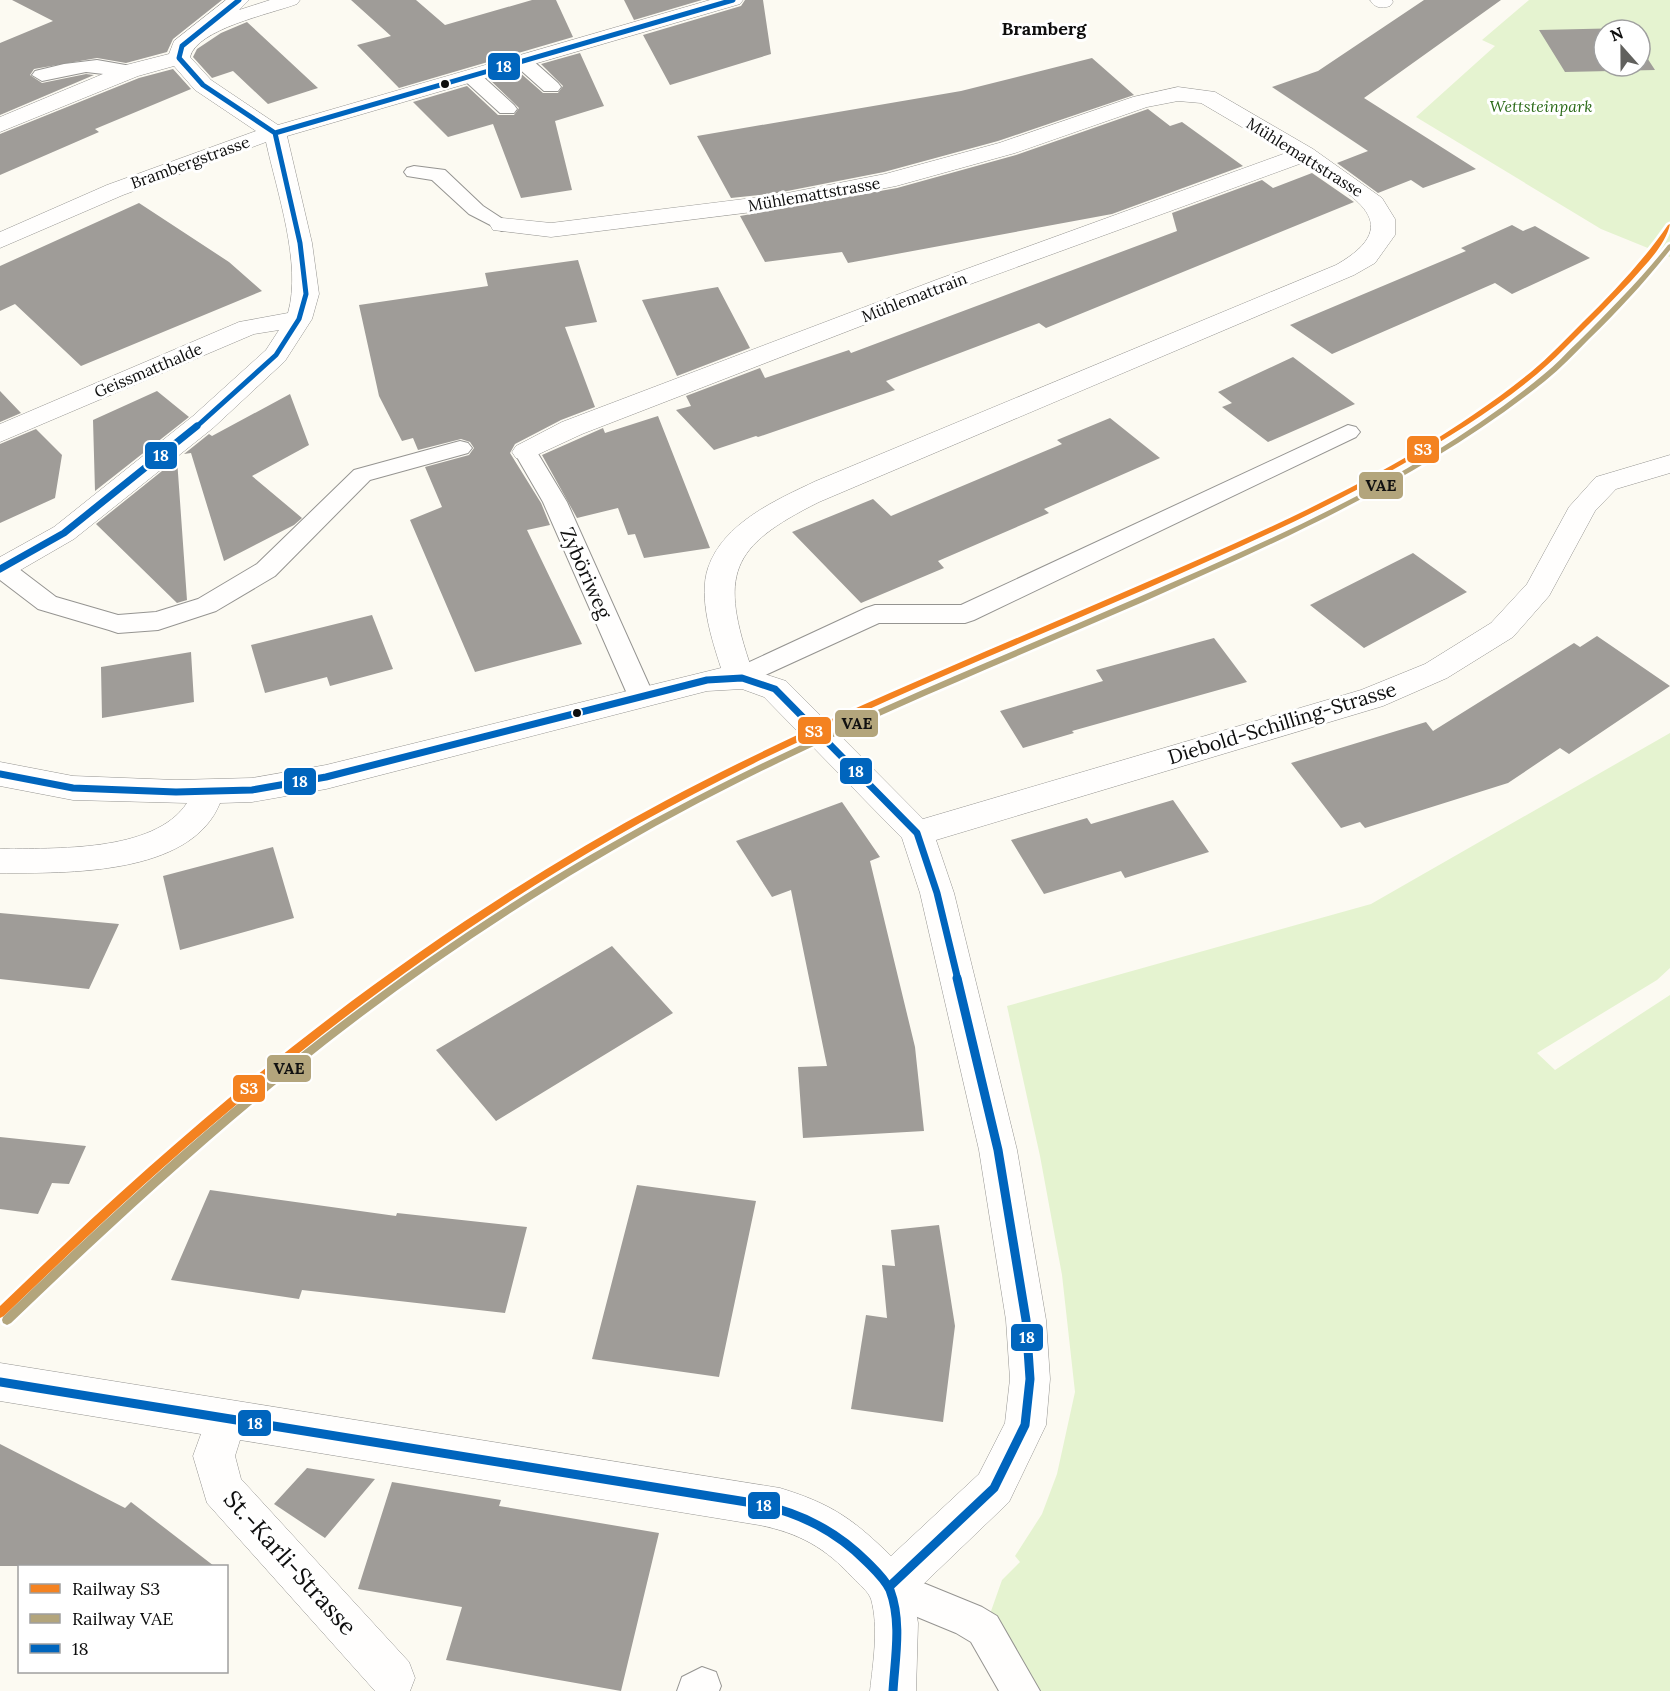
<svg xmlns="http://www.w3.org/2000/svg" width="1670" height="1691" viewBox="0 0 1670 1691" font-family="Lora,serif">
<rect width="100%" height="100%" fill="#fcfaf2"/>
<path fill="#e5f3d0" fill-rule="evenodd" d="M1529,0H1670V257L1601,229L1416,117L1495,46L1482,40ZM1604,30H1640V66H1604Z
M1670,733V968L1657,980L1537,1053L1555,1070L1670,995V1691H1037L990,1614L1002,1580L1020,1562L1015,1556L1042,1514L1057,1474L1075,1392L1062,1275L1040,1156L1007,1006L1371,904Z"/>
<path fill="#9f9c98" d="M12,0H222L173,39L167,52L126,63L97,58L34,69L30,75L42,83L86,74L94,75L0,115V43L53,21Z
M351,0H416L445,25L532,0H556L573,37L399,88L357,45L391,36Z
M624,0H702L634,20Z
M745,0H763L771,54L670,85L643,35L741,6Z
M1424,0H1501L1364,98L1476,169L1423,188L1411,180L1378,193L1337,163L1368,151L1272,87L1318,71Z
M247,22L318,88L268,104L233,71L212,78L193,57L197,49L221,33Z
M1627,28L1629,30H1604V66H1640V47L1655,70L1565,72L1539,30Z
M580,53L604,106L555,121L572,190L521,198L493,124L448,137L413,102L467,86L498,115H514L519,108L489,79L518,71L543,93H558L563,86L541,64Z
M1092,58L1134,95L998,141L884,172L777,193L731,198L697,136L961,91Z
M173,69L191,89L95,129L99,132L0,175V134L139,78Z
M1148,109L1170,126L1182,122L1243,166L1112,214L848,263L842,252L765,262L740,216L897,188L1016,155Z
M1312,173L1354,202L1046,328L1039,323L886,381L895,390L758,437L756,436L714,450L676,410L691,406L686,396L760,368L765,378L849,350L851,353L1177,231L1172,213L1262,180L1273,188Z
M139,203L229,262L262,291L81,366L15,304L0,311V266Z
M1512,225L1523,231L1535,226L1590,258L1512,294L1495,283L1332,354L1290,325L1466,251L1461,248Z
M578,260L597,322L565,327L595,407L561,420L515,444L510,453L541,503L550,525L527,530L582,644L475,672L410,520L442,507L425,467L469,455L474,448L470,442L461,439L418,450L413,438L402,441L379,396L359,305L488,286L485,273Z
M718,287L750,348L677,376L642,300Z
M1293,357L1355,404L1268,442L1222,407L1232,403L1218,392Z
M0,391L21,413L0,422Z
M157,391L189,417L95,491L93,420Z
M290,394L309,445L252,476L302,518L294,525L224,561L191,453L184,454L209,434L212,436Z
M658,416L710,548L644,558L635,534L628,535L618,508L577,518L542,455L603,428L605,433Z
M1110,418L1160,458L1044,509L1049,513L938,561L944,568L861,603L792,532L873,499L891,516L1062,444L1057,440Z
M36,429L62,455L55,498L0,523V444Z
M177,459L187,600L177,603L96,524Z
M1413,553L1467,592L1364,648L1310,605Z
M372,615L393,669L330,686L327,677L265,693L251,645Z
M1597,636L1670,686L1569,754L1560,748L1508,783L1365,828L1360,822L1341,828L1291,763L1426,722L1433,731L1574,643L1580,647Z
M1214,638L1247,682L1072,731L1074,733L1023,748L1000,711L1103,681L1096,670Z
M191,652L194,702L102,718L101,667Z
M1173,800L1209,852L1125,878L1121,871L1044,894L1011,840L1087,818L1091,824Z
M842,802L880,857L870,861L915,1047L924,1131L803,1138L798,1067L827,1066L791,890L772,897L736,841Z
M273,847L294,918L180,950L163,876Z
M0,913L119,924L89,989L0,979Z
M612,946L673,1013L496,1121L436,1050Z
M0,1137L86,1146L69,1184L52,1183L38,1214L0,1209Z
M637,1185L756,1201L719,1377L592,1359Z
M210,1190L396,1216L397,1213L527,1227L505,1313L302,1290L299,1299L171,1280Z
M939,1225L955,1326L943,1422L851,1409L866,1315L887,1318L882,1265L895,1266L891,1230Z
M0,1444L125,1508L131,1502L214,1566H0Z
M307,1468L375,1479L325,1538L274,1504Z
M392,1482L501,1500L499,1506L659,1533L621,1691L446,1660L462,1607L358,1589Z"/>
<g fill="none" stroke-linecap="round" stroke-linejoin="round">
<defs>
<path id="lane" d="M523,56L530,58L558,83L561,87L558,91H544L516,66L514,62L516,58Z
M97,60L137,67L139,71L130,77L86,72L42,81L32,75L35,71L64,64Z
M472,71L479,73L514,105L517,109L514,113H500L465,81L462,77L465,73Z
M414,166L445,170L483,206L512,225L509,229L502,231L469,214L432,180L407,176L404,172L407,168Z
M1348,425L1356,427L1360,432L1356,437L974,620L965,623H879L748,683L739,686L730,683L726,677L730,671L866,608L875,605H961Z
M460,441L468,443L472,448L468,453L370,480L275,576L216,611L158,630L118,633L109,630L38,609L0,580L1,560L10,562L56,597L118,615L156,612L198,599L257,564L354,470Z
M526,445L534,447L567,502L654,696L650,703L641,705L632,703L628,696L543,502L514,452L518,447Z
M889,1569L982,1607L997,1616L1040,1691H999L971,1642L956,1633L876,1600L870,1587L876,1574Z
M702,1667L716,1672L721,1686L719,1691H677L682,1677Z"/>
<path id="street" d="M226,0H249L239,10L270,0H300L297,4C270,14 197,29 190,57L211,80L278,125L710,0H743L740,4L287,136L312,243L319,294L312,319L285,361L213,428L74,539L10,576L0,579V557L54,527L193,416L266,350L279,330L254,334L0,442V424L239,322L288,313C302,264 277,192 266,142L123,195L0,248V232L107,185L256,131L195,90L174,66L138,76L0,132V117L122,66L169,54L174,41Z
M1370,0H1392L1393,2L1390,6C1381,9 1375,8 1370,0Z
M1178,87L1215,92L1313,149L1382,198L1395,219V235L1375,263L1354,275L819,502C729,547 719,574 752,670L786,681L923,819L1361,690L1425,664L1491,623L1527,584L1569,507L1596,477L1670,455V473L1616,489L1595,511L1549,596L1513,637L1447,678L1383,706L936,840L954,893L1017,1150L1046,1320L1050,1379L1046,1425L1009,1502L913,1594L918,1623L916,1691H870C873,1663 879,1627 871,1599C868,1591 859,1584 853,1578C826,1548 799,1533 759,1525L240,1440L235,1456L241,1479L409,1662L415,1678L410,1691H375L207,1503L193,1456L201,1434L0,1401V1363L780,1488C832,1504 853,1519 891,1556L979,1474L1005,1423L1010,1379L1006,1320L979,1150L920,893L902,838L764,697L742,689L707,691L326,789L252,802L220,803C191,876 66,873 0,873V849C54,848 154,853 187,803L73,800L0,786V762L73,776L176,780L252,778L326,765L721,668C712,640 698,598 708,568C723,523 776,500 816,481L1336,265C1413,221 1345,193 1302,163L954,290L582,434L526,460L516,458L512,452L516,446L562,422L936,280L1286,153L1201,103L1178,101L1147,107L1015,153L896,186L777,209L551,237L493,230L490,225L493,220L502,218L551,223L777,195L885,174L999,143L1133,97Z"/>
</defs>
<use href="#lane" stroke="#959491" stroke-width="2"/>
<use href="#street" stroke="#959491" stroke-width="1"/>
<use href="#lane" fill="#fffefd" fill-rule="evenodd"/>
<use href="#street" fill="#fffefd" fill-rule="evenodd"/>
<defs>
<path id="bus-1-far2" d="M275,133L733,0
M195,428L276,355L299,319L306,294L300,243L275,133L203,85L179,58L182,46L239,0"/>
<path id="bus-1-far1" d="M0,569L64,533L197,426
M0,774L73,788L176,792L252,790L326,777L707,680L742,678L775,689L917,833L937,893L958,980"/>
<path id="bus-1" d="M0,1382L759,1504C802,1514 836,1531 867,1562C875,1570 885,1579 890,1590C902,1622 895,1658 893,1691
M889,1587L994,1488L1025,1425L1030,1379L1026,1320L998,1150L957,978"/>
</defs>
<use href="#bus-1-far2" stroke="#fff" stroke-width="8"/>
<use href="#bus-1-far1" stroke="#fff" stroke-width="11"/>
<use href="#bus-1" stroke="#fff" stroke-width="14"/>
<use href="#bus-1-far2" stroke="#0065bd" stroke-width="5"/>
<use href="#bus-1-far1" stroke="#0065bd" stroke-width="7"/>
<use href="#bus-1" stroke="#0065bd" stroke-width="9"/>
<defs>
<path id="rail-1" d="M1670,224C1666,245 1645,265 1631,281C1612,301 1593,320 1574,339C1562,351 1550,363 1537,374C1496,408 1449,437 1403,464C1321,512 1234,550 1148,588C1006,650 861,708 723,779C548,867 385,979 236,1105C155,1172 79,1244 4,1316L0,1318V1306C49,1259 97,1213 148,1168C305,1028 478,901 665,801C813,722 970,659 1124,592C1264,531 1410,470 1531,372C1549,357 1565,340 1582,323C1613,293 1643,261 1668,225Z"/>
<path id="rail-2" d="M1670,244V250C1645,282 1618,311 1589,339C1575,353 1561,368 1545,381C1425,477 1283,540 1143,602C987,670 828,733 678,814C554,881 436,958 326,1044C215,1131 112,1226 11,1323L7,1325L3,1323L2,1320L3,1317C105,1219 208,1124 320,1038C431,952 549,875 673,809C824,728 983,665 1139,597C1278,537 1426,472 1543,375C1556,365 1567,352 1579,341C1610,310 1641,279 1668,245Z"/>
</defs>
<use href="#rail-1" stroke="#fff" stroke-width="5"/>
<use href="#rail-2" stroke="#fff" stroke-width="5"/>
<use href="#rail-1" fill="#f48220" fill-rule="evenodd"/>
<use href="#rail-2" fill="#b3a57c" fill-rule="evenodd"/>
</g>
<g fill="#0e0e0e" stroke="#fff" stroke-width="2">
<circle cx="445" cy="84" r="5"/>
<circle cx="577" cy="713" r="5"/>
</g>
<g text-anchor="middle" stroke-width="6" stroke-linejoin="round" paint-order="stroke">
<g font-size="16" font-style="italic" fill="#2c6b19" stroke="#fff">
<text x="1541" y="112">Wettsteinpark</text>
</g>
<g font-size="16" fill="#0e0e0e" stroke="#fff">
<text transform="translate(1305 157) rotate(32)" y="6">Mühlemattstrasse</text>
<text transform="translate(190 162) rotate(-20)" y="6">Brambergstrasse</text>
<text transform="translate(814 194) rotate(-10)" y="6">Mühlemattstrasse</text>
<text transform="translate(914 297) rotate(-21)" y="6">Mühlemattrain</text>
<text transform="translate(148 370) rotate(-23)" y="6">Geissmatthalde</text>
</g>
<g font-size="18" font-weight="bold" fill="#0e0e0e" stroke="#fff">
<text x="1044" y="35">Bramberg</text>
</g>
<g font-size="20" fill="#0e0e0e" stroke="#fff">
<text transform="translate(586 573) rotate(66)" y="7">Zyböriweg</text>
<text transform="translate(1282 723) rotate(-17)" y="7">Diebold-Schilling-Strasse</text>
</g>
<g font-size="24" fill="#0e0e0e" stroke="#fff">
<text transform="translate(290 1563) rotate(48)" y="8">St.-Karli-Strasse</text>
</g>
</g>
<g stroke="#fff" stroke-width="2">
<rect x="487" y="52" width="34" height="29" rx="6" fill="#0065bd"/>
<rect x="1406" y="435" width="34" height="29" rx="6" fill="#f48220"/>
<rect x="144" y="441" width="34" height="29" rx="6" fill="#0065bd"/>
<rect x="1358" y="471" width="46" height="29" rx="6" fill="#b3a57c"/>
<rect x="834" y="709" width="45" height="29" rx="6" fill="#b3a57c"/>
<rect x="797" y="716" width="35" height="29" rx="6" fill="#f48220"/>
<rect x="839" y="757" width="34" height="28" rx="6" fill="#0065bd"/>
<rect x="283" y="767" width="34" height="29" rx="6" fill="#0065bd"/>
<rect x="266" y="1054" width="46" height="29" rx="6" fill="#b3a57c"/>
<rect x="232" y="1074" width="34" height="29" rx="6" fill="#f48220"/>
<rect x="1010" y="1323" width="34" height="29" rx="6" fill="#0065bd"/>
<rect x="237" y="1409" width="35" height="28" rx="6" fill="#0065bd"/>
<rect x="747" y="1491" width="34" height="29" rx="6" fill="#0065bd"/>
</g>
<g font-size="16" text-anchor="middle" font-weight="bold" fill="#fff">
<text x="504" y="72">18</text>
<text x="1423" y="455">S3</text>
<text x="161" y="461">18</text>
<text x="814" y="737">S3</text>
<text x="856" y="777">18</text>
<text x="300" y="787">18</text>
<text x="249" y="1094">S3</text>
<text x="1027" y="1343">18</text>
<text x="255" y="1429">18</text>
<text x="764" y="1511">18</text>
</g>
<g font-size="16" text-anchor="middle" font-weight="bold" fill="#111">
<text x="1381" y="491">VAE</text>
<text x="857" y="729">VAE</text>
<text x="289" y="1074">VAE</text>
</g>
<rect x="18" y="1565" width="210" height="108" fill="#ffffff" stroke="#9f9f9f" stroke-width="1.5"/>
<rect x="30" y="1584" width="30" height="9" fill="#f48220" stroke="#9f9f9f" stroke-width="1.5"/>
<text x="72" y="1595" font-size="18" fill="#0e0e0e">Railway S3</text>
<rect x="30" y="1614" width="30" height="9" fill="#b3a57c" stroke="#9f9f9f" stroke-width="1.5"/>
<text x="72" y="1625" font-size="18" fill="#0e0e0e">Railway VAE</text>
<rect x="30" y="1644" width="30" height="9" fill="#0065bd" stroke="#9f9f9f" stroke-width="1.5"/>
<text x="72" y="1655" font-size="18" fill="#0e0e0e">18</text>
<g transform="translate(1622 48) rotate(339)"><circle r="28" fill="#ffffff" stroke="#9f9f9f" stroke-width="1.5"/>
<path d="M0-4.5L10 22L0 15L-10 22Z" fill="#61615e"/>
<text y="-9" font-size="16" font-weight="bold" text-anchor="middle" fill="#0e0e0e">N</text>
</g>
</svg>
